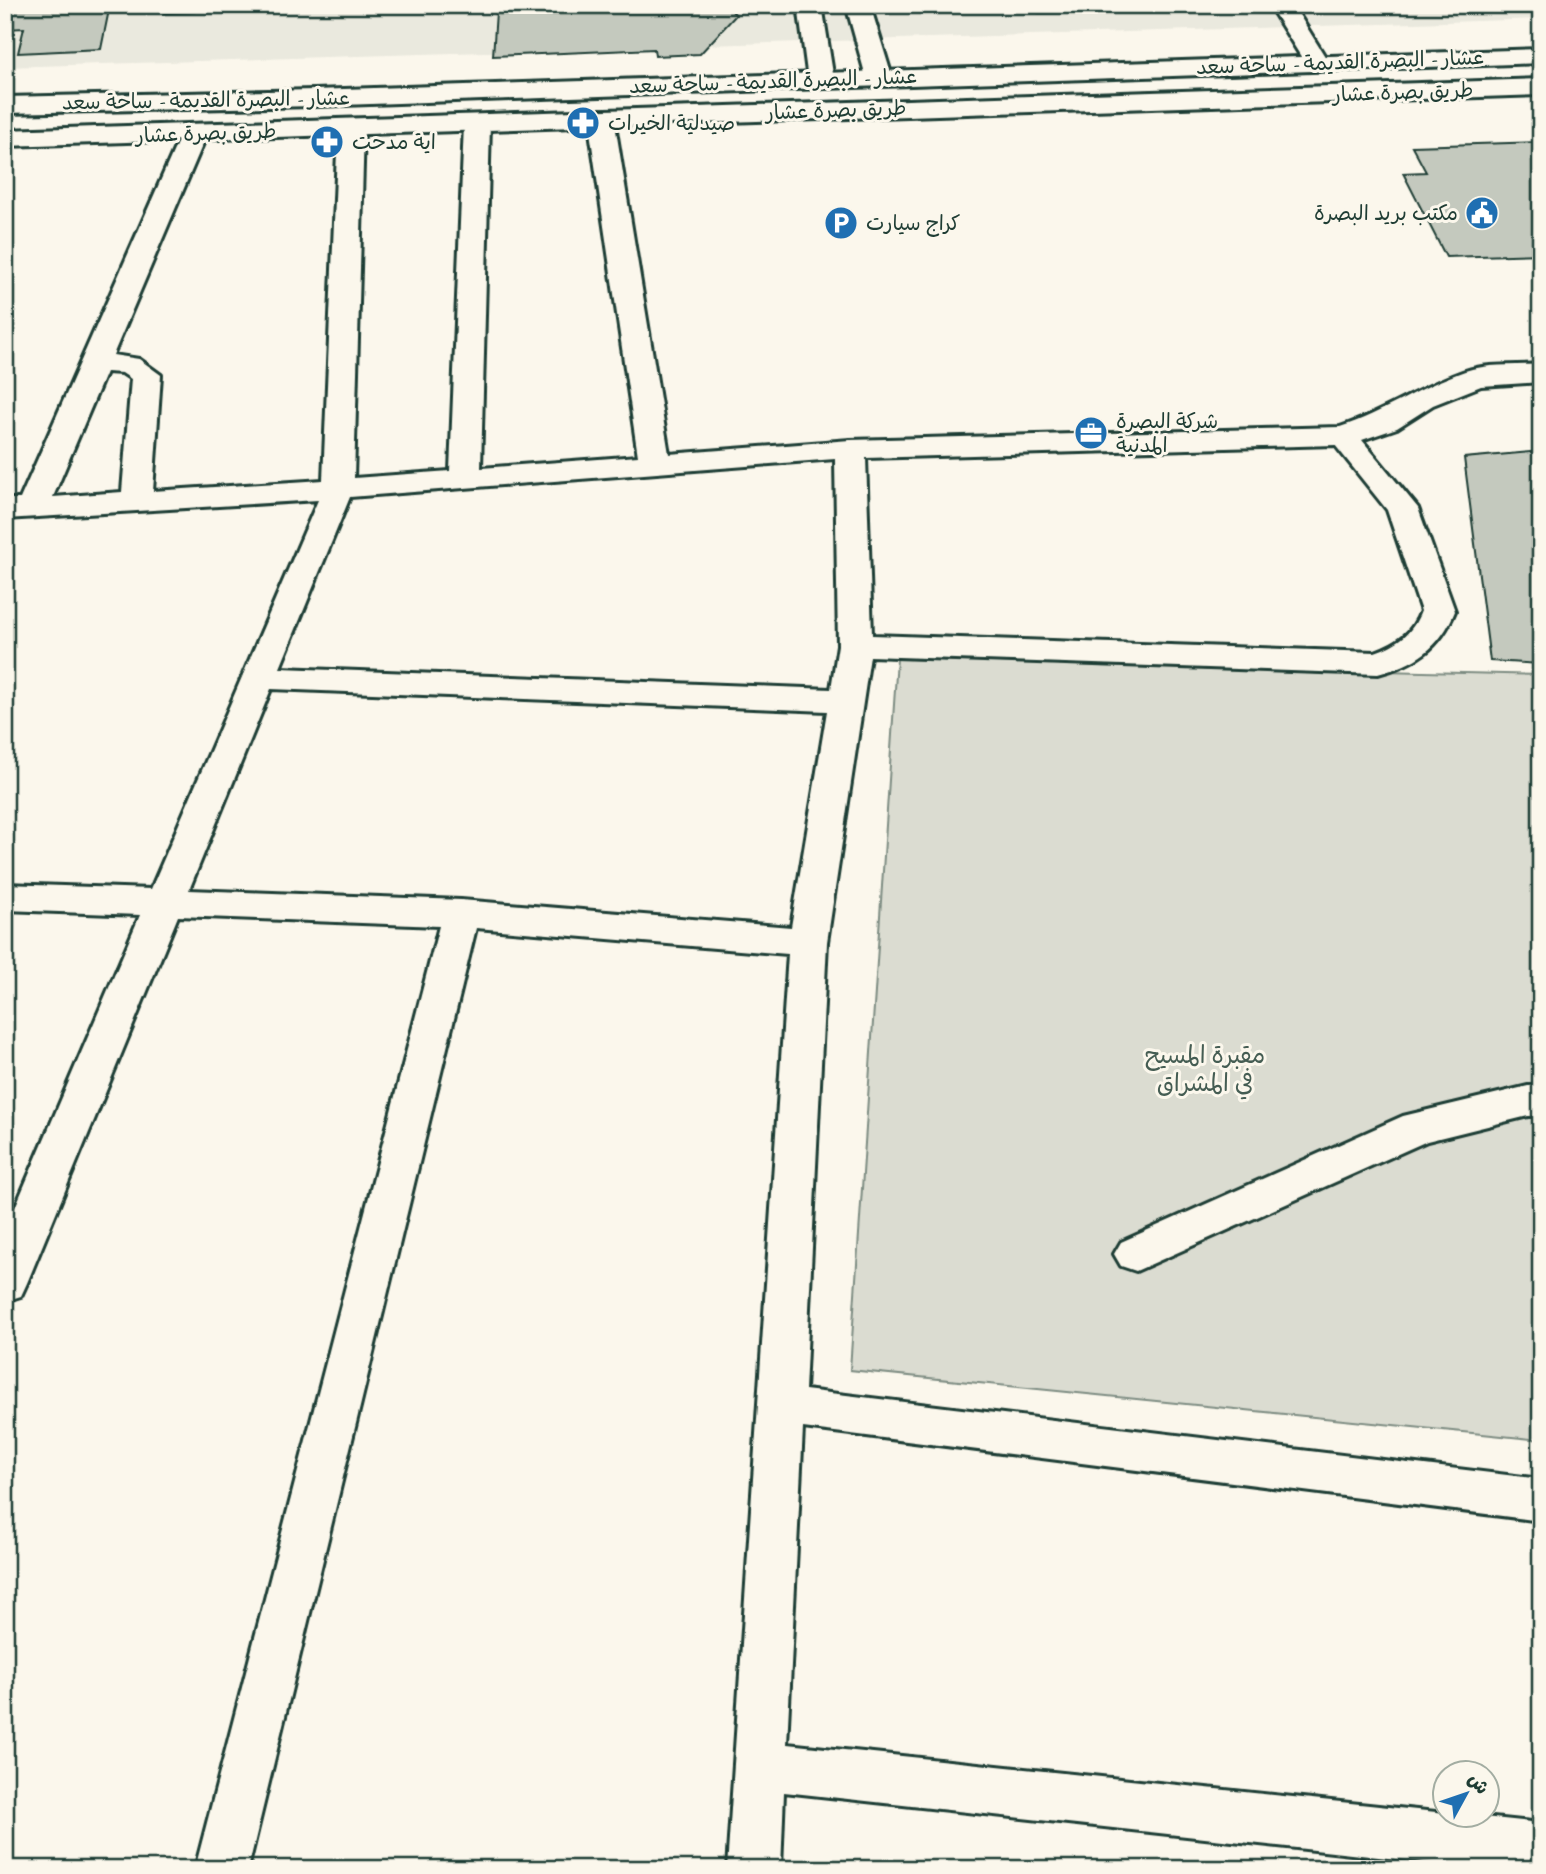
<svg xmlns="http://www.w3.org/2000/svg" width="1546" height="1874" viewBox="0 0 1546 1874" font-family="Caveat,'Playpen Sans Arabic',sans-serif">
<rect width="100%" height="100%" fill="#fbf7ec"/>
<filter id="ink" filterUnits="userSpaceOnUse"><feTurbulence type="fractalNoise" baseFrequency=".0143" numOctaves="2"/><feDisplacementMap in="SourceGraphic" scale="14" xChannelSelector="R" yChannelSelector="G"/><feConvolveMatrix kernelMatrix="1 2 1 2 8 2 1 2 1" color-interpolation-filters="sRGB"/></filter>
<g filter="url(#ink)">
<path fill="#eae9de" d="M5,5H1541V19L5,67Z"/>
<path fill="#dbdcd1" stroke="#7d8c82" stroke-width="2" d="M897,659L1541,675V1440L850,1370Z"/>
<path fill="#c4c9be" stroke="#1f3d34" stroke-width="2" d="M5,5H110L101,49L18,53L24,28L5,29Z
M729,8L736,15L700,54L655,56L654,49L493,56L496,12Z
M1541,142V254L1446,257L1403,173L1426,172L1412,146Z
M1541,451V664L1490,661L1464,458Z"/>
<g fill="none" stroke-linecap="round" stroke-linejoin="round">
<defs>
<path id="minor" d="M198,5L194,10L164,11L160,6Z
M798,5H822L834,80L830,85H812L808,80Z
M846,5H870L892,77L888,82H870L866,77Z
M1074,5L1070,10L1039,11L1035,6Z
M1269,5H1293L1329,63L1326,68H1308Z
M601,110L610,113L614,118L669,454L850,440L1340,427C1384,413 1421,386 1465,371C1488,363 1517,366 1541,364V382L1481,386L1433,405L1397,428L1362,440L1418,508L1455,611C1440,648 1416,664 1378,674L870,656L827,942L805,1390L1541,1479V1521L803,1428L787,1744L1541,1823V1869H1488L784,1792L781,1869H727L788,954L476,928L248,1869H195L439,926L178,916L27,1283L21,1296L5,1301V1231L140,915L5,910V884L151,889L318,500L5,519V499H20L181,134L185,129H203L207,134L113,355L139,359L161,375L153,491L323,480L338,129L342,124H360L364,129L354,478L450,471L464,124L468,119H486L490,124L481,468L638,456L588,118L592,113ZM106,372L122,373L131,379L122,492L53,497ZM1335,445L1387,510L1421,611C1412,634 1398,644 1375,652L872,635L866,458ZM835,459L838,645L831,689L280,668L350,497ZM271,689L827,711L791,927L461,900L189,890Z
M1528,1086H1541V1116H1528L1427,1141L1136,1271L1121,1266L1114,1254L1121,1242L1403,1116Z"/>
<path id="major" d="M1541,49V63L314,106L5,113V97L314,90Z
M1541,79V95L5,146V130Z"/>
</defs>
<use href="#minor" stroke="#1f3d34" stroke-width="6"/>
<use href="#major" stroke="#1f3d34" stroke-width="6"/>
<use href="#minor" fill="#fbf7ec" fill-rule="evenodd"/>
<use href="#major" fill="#fbf7ec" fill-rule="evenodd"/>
</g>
</g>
<defs>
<symbol id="pharmacy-disc" viewBox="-11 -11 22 22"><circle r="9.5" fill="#1f6fb2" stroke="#fbf7ec"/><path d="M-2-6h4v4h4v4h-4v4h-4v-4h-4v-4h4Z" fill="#fff"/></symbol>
<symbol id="civic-disc" viewBox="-11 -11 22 22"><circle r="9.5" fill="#1f6fb2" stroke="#fbf7ec"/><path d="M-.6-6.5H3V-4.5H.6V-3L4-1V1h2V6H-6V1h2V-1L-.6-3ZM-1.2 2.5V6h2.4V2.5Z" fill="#fff"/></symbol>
<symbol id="parking-disc" viewBox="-11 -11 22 22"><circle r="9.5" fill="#1f6fb2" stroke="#fbf7ec"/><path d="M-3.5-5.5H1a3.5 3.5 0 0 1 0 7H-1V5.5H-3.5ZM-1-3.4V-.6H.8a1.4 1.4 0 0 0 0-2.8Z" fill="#fff"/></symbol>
<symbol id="office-disc" viewBox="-11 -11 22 22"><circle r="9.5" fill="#1f6fb2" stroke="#fbf7ec"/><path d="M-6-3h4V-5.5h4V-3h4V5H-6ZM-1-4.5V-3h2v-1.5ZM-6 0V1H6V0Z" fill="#fff"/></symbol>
</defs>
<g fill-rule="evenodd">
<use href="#pharmacy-disc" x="564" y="104" width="38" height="38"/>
<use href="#pharmacy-disc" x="308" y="123" width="38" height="38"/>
<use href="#civic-disc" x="1463" y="194" width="38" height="38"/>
<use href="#parking-disc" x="822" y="204" width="38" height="38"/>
<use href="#office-disc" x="1072" y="414" width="38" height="38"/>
</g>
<g text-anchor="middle" stroke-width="6" stroke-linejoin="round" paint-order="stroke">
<g font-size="21" fill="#1f3d34" stroke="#fbf7ec">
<text transform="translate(1340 62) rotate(-2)" y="7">عشار - البصرة القديمة - ساحة سعد</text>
<text transform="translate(773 81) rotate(-2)" y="7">عشار - البصرة القديمة - ساحة سعد</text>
<text transform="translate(1403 92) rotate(-2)" y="7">طريق بصرة عشار</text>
<text transform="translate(206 100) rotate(-1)" y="7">عشار - البصرة القديمة - ساحة سعد</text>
<text transform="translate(836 110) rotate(-2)" y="7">طريق بصرة عشار</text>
<text transform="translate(206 133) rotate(-2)" y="7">طريق بصرة عشار</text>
</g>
<g font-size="21" fill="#1f3d34" stroke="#fbf7ec" text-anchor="start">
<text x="608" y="130">صيدلية الخيرات</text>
<text x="352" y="149">اية مدحت</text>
<text x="1458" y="220" text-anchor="end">مكتب بريد البصرة</text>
<text x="866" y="230">كراج سيارت</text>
<text x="1116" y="428">شركة البصرة<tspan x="1116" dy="24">المدنية</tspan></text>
</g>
<g font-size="24" fill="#455d53" stroke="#fbf7ec">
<text x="1205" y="1063">مقبرة المسيح<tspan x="1205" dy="28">في المشراق</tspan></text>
</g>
</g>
<rect width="1546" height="1874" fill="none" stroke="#fbf7ec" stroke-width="28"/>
<rect x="14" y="14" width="1518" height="1846" fill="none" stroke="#1f3d34" stroke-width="2.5" filter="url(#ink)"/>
<g transform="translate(1466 1794) rotate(50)"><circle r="33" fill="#fbf7ec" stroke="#a3ada2" stroke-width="2"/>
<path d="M0-5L12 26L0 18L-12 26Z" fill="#1f6fb2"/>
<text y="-10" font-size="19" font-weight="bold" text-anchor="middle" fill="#1f3d34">ش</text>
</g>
</svg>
